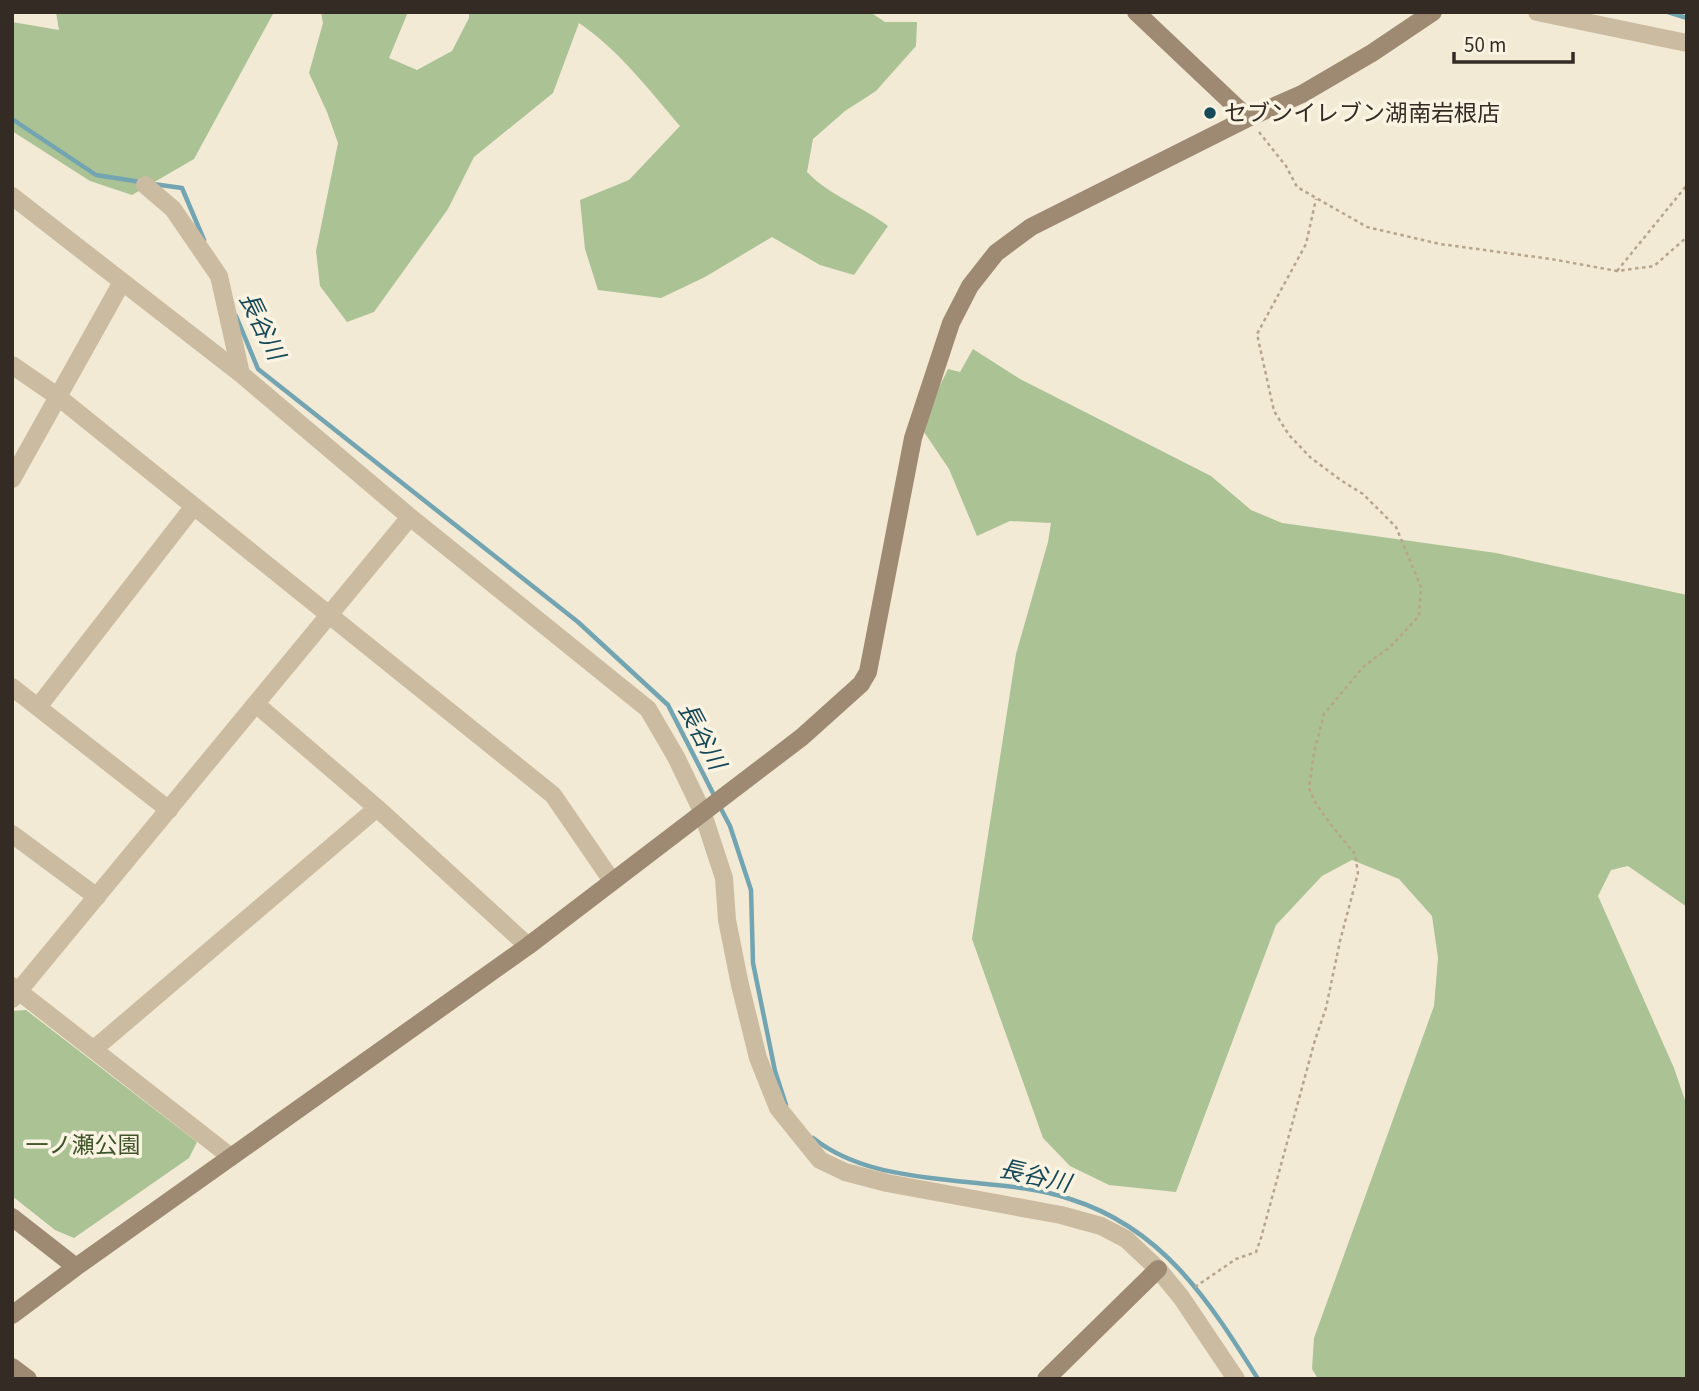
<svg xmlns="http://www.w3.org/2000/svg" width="1699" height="1391" viewBox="0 0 1699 1391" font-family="'Source Sans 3','Noto Sans JP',sans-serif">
<rect width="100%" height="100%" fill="#f2ead5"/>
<path fill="#abc295" d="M56,12H274L194,159L132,195L90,181L12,131V22L59,30Z
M321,12H408L389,58L417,70L452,51L469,18V12H870L885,22H917L916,46L876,91L845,111L813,139L807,172C830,196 862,206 888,226L854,275L820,265L772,237L705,277L661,298L598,290L585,249L580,200L629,180L680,126C649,90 619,50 579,23L553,93L474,157L448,209L374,312L347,322L320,286L316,251L338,143L327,112L309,73L323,23Z
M973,349L1020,379L1211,476L1251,510L1282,523L1496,553L1687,595V907L1628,866L1611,870L1598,896L1674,1068L1687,1106V1379H1318L1312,1369L1314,1338L1434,1006L1438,958L1432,916L1399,879L1352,860L1322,876L1276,925L1176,1192L1109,1185L1070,1166L1043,1138L972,939L1016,654L1048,542L1051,523L1010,521L977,536L949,469L920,426L948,369L960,372Z
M26,1010L197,1142L189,1158L74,1238L55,1230L12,1196V1011Z"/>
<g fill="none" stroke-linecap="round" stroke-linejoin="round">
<path stroke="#73a4b1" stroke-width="4.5" d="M1668,12L1687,18
M12,119L96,175L141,182
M153,184L182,188L204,240
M236,316L258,369L578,622L668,705L715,797
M719,805L730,826L751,890L753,963L775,1071L786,1105
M813,1138C851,1168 901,1175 948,1180C989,1185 1031,1186 1070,1199C1163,1228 1209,1301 1258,1379"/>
<path stroke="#b7a58b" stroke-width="2.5" stroke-dasharray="3.5 3.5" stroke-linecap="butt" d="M1259,132L1286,166L1297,187L1367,227L1440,244L1551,259L1617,271L1654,266L1687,237
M1617,271L1687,185
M1195,1287L1236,1259L1256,1252L1261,1238L1315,1040L1326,1008L1340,941L1358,873L1355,854L1331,825L1315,802L1309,788L1314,753L1324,714L1364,666L1390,647L1419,616L1421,587L1396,527L1363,494L1342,481L1311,458L1289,435L1274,411L1257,334L1306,244L1316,199"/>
<path stroke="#cbbba1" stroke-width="18" d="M1537,12L1687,43
M145,185L173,209L219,276L241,374
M12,196L241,374L410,517L648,709L676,757L702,811L724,878L727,920L740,985L758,1058L778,1108L820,1160L845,1172L887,1183L1061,1215L1101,1226L1126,1239L1158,1269L1181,1297L1236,1379
M12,365L57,396L553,795L612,881
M12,479L122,282
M12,687L169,810
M256,704L377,808L528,946
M38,707L194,506
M12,834L97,897
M12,986L231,1157
M12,999L410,517
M94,1049L377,808"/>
<path stroke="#9e8a73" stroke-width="18" d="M1136,12L1248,118
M12,1217L76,1267
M12,1315L76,1267L528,946L802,737L861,684L868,672L913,438L951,323L970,286L996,253L1031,227L1248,118L1302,94L1372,53L1433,12
M12,1367L28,1379
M1046,1379L1158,1269"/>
</g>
<circle fill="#184958" stroke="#faf3e2" stroke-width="2.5" cx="1210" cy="113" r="7"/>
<g text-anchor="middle" stroke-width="7" stroke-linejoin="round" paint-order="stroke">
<g font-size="23" fill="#342c24" stroke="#faf3e2" text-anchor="start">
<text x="1224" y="121">セブンイレブン湖南岩根店</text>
</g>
<g font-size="23" fill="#3c5427" stroke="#faf3e2">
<text x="83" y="1153">一ノ瀬公園</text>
</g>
<g font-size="24" font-style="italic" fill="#184958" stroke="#faf3e2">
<text transform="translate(262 326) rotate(64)" y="8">長谷川</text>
<text transform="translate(702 736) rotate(62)" y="8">長谷川</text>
<text transform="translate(1035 1176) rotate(13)" y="8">長谷川</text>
</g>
</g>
<rect width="1699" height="1391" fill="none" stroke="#342c24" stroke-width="28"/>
<path d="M1454 52v10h119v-10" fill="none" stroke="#342c24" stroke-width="3.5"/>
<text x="1464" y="52" font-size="21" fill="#342c24" stroke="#faf3e2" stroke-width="5" paint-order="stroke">50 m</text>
</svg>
